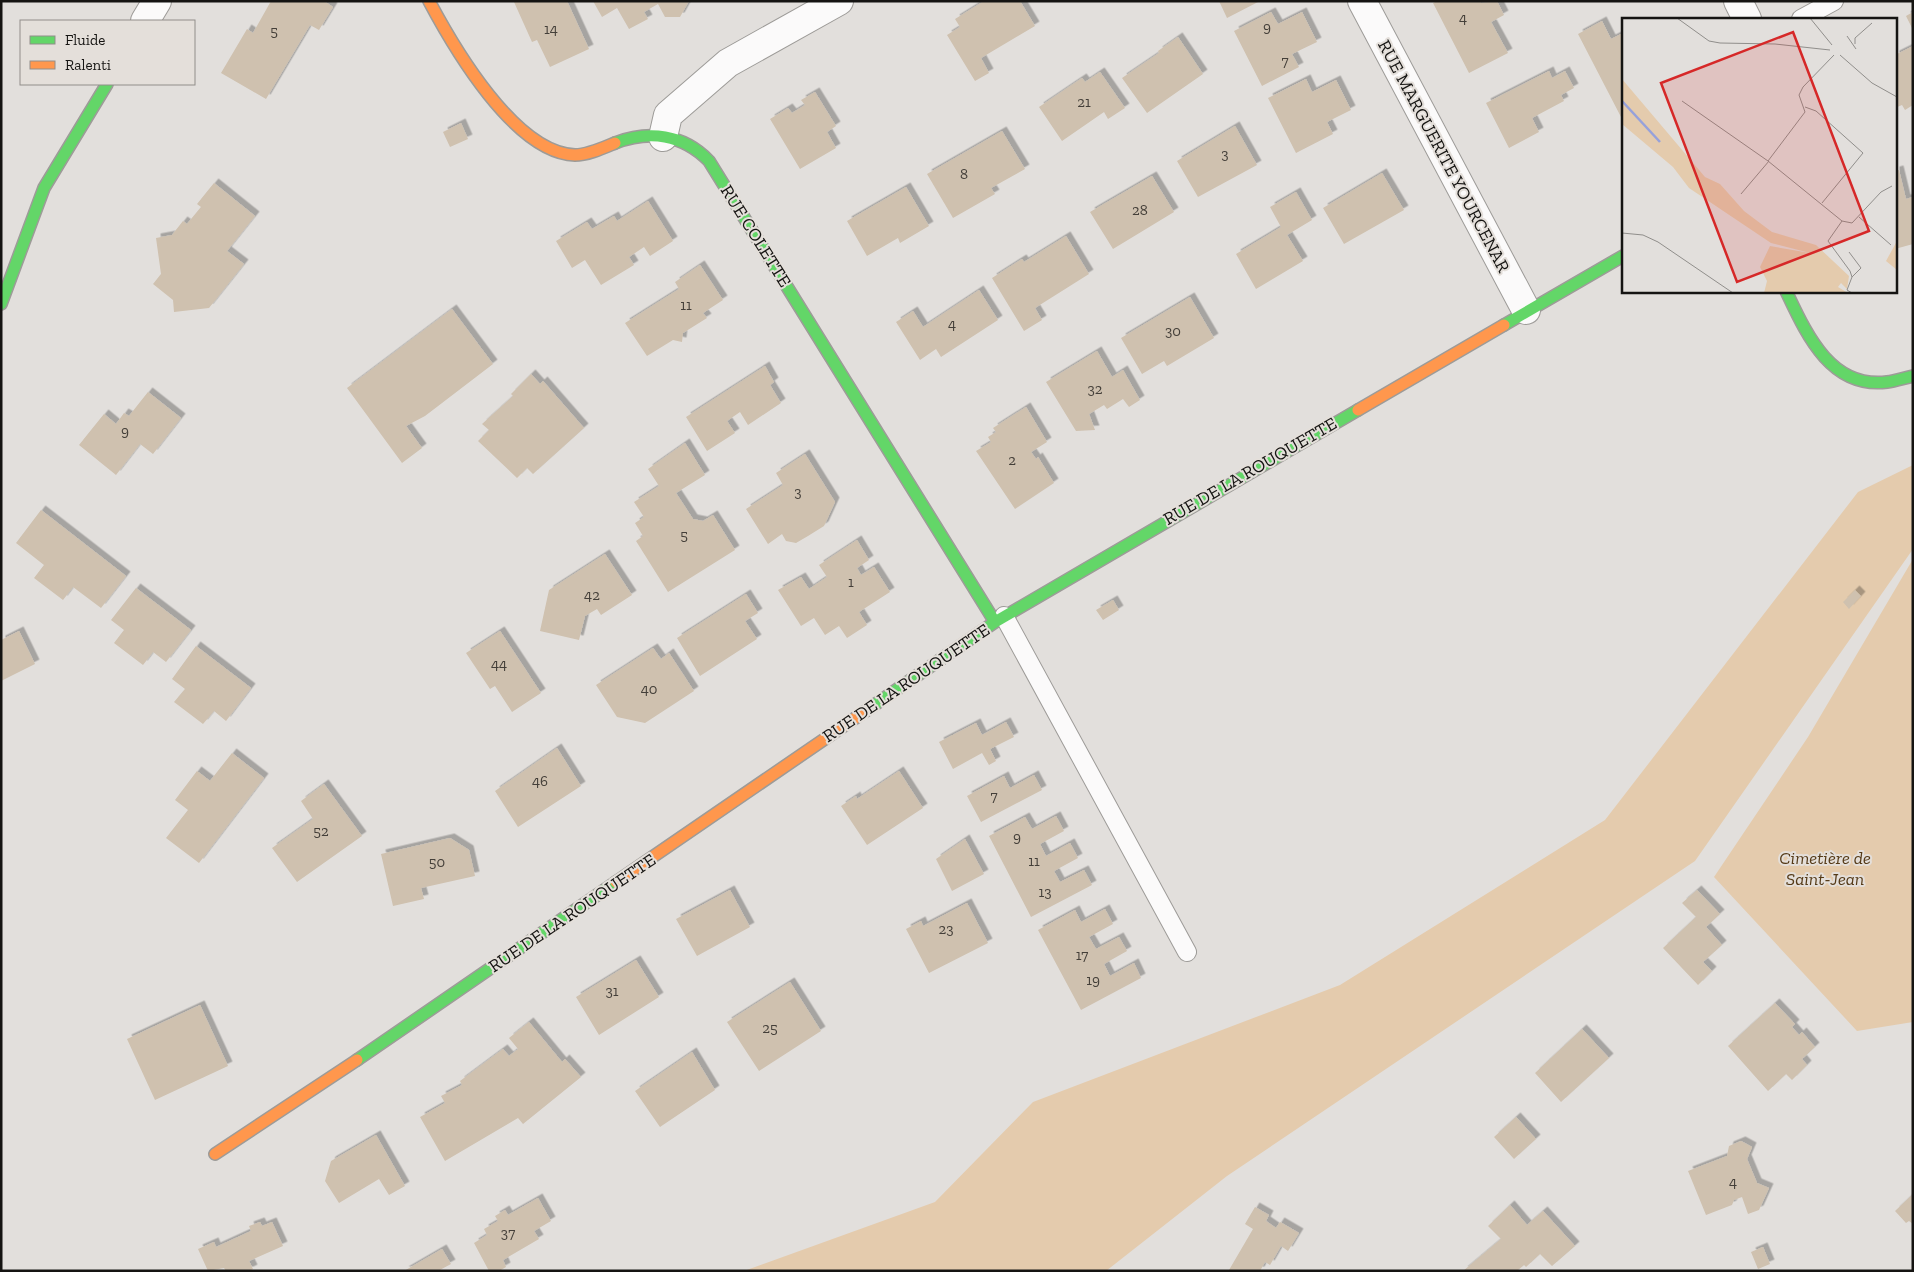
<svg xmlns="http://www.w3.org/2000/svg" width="1914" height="1272" viewBox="0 0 1914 1272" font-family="'Zilla Slab',serif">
<defs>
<filter id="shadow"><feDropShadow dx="4.5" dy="-4.5" stdDeviation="0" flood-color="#0004"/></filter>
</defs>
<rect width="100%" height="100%" fill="#e2dfdc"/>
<path fill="#e4cbad" d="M1913,465V549L1695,861L1227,1176L1106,1271H744L935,1202L1033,1102L1340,985L1605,820L1858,492Z
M1913,559V1022L1857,1031L1714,877L1808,737Z"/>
<path fill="#cfc1af" filter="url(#shadow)" d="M271,1H324L333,7L319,30L310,25L266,99L221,73L247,29L253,33Z
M516,1H567L589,49L550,67L537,40L532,42L514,2Z
M593,1H689L680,17H665L658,4L644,12L648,19L629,29L617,8L602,17Z
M984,1H1020L1035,26L981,58L989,73L975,81L947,35L960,27L955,19Z
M1219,1H1260L1227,18Z
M1437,1H1480L1481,3L1497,1L1504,15L1491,22L1508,53L1469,73L1433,3Z
M1271,12L1278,24L1302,12L1317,42L1292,54L1299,67L1262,86L1234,31Z
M1913,12V30L1906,16Z
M1602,21L1611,39L1623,33V116L1621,117L1578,34Z
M1178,37L1203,74L1147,113L1122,78L1159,53L1158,51Z
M1913,46V105L1905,110L1902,105L1895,108V55Z
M1549,71L1552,78L1565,71L1574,88L1561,95L1564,101L1532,118L1539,132L1509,148L1486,103Z
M1100,72L1125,108L1108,119L1104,112L1062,141L1039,107L1082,78L1085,82Z
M1306,79L1312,92L1336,80L1351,110L1327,122L1333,134L1296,153L1268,98Z
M815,92L836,126L827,132L836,148L800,169L770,119L788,108L792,113L805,105L801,100Z
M461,123L468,139L450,147L443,132Z
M1235,126L1257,165L1198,197L1177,161Z
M1002,131L1025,169L991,188L995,194L953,218L927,174Z
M1899,170L1906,199L1913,197V244L1895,249V171Z
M1382,173L1404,210L1344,244L1323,208Z
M1152,176L1174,212L1113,249L1090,212Z
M214,183L255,216L227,251L244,264L209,308L174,312L173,300L153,284L161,274L156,238L172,235L183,221L187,224L201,207L197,204Z
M906,187L929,226L900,243L898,238L867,256L847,221Z
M1296,192L1312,220L1287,235L1303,261L1256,289L1236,254L1281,227L1270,207Z
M648,201L673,241L650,256L644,247L629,257L634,265L601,285L585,260L572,268L556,241L587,222L592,229L614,216L617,221Z
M1066,236L1089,274L1035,308L1042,320L1024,331L992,278L1022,259L1024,262Z
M700,265L723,300L703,313L707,318L683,333L682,342L673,340L647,356L625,323L679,289L675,282Z
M979,290L998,320L941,357L936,349L920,360L896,322L913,311L923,327Z
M1190,297L1214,338L1167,366L1164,361L1142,374L1121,338Z
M452,309L493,364L425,416L406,426L422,448L402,463L347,388Z
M1097,351L1112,377L1123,370L1140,400L1129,407L1123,399L1107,409L1104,405L1089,414L1095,430L1076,431L1046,382Z
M765,366L774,382L770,385L781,403L748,425L740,412L727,421L735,433L707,451L686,417Z
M531,374L540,384L543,381L584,428L533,474L527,468L517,478L478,441L489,430L482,424L513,396L511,394Z
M148,392L181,418L153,454L140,444L116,475L79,445L104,414L116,424L124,413L129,416Z
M1026,407L1047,442L1031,452L1036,459L1038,457L1054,483L1015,509L976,451L991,442L988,437L996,432L993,428Z
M685,443L705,475L676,493L693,519L703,521L713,515L735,550L668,592L636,541L643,536L635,523L644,517L634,502L659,486L648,469Z
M805,454L835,502L824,526L808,536L796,543L786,541L782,534L768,544L746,509L783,485L776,473Z
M41,510L126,576L101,608L73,587L63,600L34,578L44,565L16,543Z
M857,540L869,560L857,568L861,575L874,567L890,592L859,612L867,625L847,638L839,626L825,635L814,618L801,626L778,590L801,577L809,589L827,577L819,565Z
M605,554L632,595L601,615L597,609L585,616L579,640L540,631L549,590Z
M136,588L191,630L166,662L153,652L143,665L114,643L124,630L111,620Z
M1855,590L1861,596L1849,609L1843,602Z
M746,594L758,613L745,621L757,639L700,676L677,638Z
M1113,600L1119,610L1103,620L1096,610Z
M19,631L35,664L1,681V640Z
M500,631L541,693L512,712L495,686L490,689L466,653Z
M196,646L251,688L226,721L214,711L203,724L174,702L185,689L172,679Z
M653,648L661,659L669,653L694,691L645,723L617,717L596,685Z
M1006,722L1014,737L990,749L996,761L989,765L982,753L953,769L939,742L976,723L982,735Z
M557,748L581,786L518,827L495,791Z
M232,753L264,778L199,863L166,838L188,810L175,800L197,771L210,781Z
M899,771L923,808L867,845L841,806L856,796L857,799Z
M1034,775L1042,790L981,822L967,796L1004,776L1010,788Z
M324,784L362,836L297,882L272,848L313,819L301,801Z
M1056,816L1064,831L1040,844L1046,856L1070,843L1078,858L1054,871L1060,882L1084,870L1092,885L1031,917L989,836L1025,817L1032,829Z
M450,838L469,850L475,876L421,888L424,899L393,906L381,854Z
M965,839L984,874L952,891L936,859Z
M730,890L750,927L697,956L676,919Z
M1697,890L1720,914L1706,927L1722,945L1703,962L1712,971L1698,985L1663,948L1696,917L1682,903Z
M967,903L988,943L929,973L906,929L921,921L923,926Z
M1105,909L1113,924L1089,937L1096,949L1119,937L1127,951L1104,964L1110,976L1134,963L1141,978L1081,1010L1038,930L1075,910L1081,922Z
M636,960L659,997L599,1035L576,997Z
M790,982L821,1031L759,1071L727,1022Z
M1775,1003L1795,1024L1792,1027L1799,1035L1802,1032L1815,1047L1802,1059L1807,1065L1792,1080L1786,1074L1768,1091L1728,1046Z
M200,1005L228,1066L155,1100L127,1039Z
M529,1022L562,1062L565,1059L581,1077L523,1124L518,1118L445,1161L420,1117L445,1103L441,1096L462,1085L460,1081L503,1049L509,1056L518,1049L509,1038Z
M1582,1029L1609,1058L1561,1102L1535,1073Z
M692,1052L715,1090L660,1127L635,1091Z
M1516,1117L1536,1139L1514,1159L1494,1137Z
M376,1135L405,1186L389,1195L379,1179L339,1203L325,1181L331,1161Z
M1741,1141L1752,1147L1747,1159L1757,1183L1769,1188L1759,1210L1748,1214L1742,1197L1734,1200L1732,1205L1706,1215L1688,1171L1727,1156L1729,1146Z
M1913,1194V1224L1909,1221L1906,1223L1895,1211Z
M538,1198L551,1221L534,1231L539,1239L503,1260L506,1267L499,1271H489L474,1243L487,1235L484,1229L498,1221L495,1216L505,1210L508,1215Z
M1510,1205L1527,1225L1543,1211L1575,1246L1552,1266L1540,1254L1526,1267L1524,1265L1517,1271H1463L1501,1239L1488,1226Z
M1255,1207L1269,1215L1266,1221L1276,1228L1280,1222L1299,1233L1288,1251L1281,1246L1270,1265L1265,1262L1260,1271H1231L1229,1270L1253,1229L1245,1224Z
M260,1222L262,1226L272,1222L283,1246L249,1261L253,1269L249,1271H226L224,1268L208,1271L198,1249L214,1242L216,1247L251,1231L249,1226Z
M1763,1247L1770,1264L1758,1269L1751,1252Z
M442,1249L451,1264L438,1271H404Z"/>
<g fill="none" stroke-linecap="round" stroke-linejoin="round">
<defs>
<path id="lane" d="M1801,19L1834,1
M1004,616L1187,952"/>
<path id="street" d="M1362,1L1526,310
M1738,1L1747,19
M145,21L157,1
M663,137L668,115L728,63L839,1"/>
<path id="fast" d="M615,143C649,130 683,134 709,161L995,622
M1786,291C1806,333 1830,389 1887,382C1895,381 1904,378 1913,376
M1,304L44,188L107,84
M1504,325L1623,256
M867,710L995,622L1358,410
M357,1060L616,882"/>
<path id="slow" d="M429,1C454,48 515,153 575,155C588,155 603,148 615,143
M1358,410L1504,325
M616,882L867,710
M215,1154L357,1060"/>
</defs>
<use href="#lane" stroke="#9d9b98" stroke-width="20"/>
<use href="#street" stroke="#9d9b98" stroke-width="30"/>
<use href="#fast" stroke="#9d9b98" stroke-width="14"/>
<use href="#slow" stroke="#9d9b98" stroke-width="14"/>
<use href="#lane" stroke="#fbfafa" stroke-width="18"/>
<use href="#street" stroke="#fbfafa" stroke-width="28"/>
<use href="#fast" stroke="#63d668" stroke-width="11"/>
<use href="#slow" stroke="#ff974d" stroke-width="11"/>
</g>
<g text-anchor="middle" stroke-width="4" stroke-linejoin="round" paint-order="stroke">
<g font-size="15" fill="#443f39">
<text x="1463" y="23">4</text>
<text x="1267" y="32">9</text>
<text x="551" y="34">14</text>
<text x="274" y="36">5</text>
<text x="1285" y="66">7</text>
<text x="1084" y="107">21</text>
<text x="1225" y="159">3</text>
<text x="964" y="179">8</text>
<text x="1140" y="215">28</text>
<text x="686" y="310">11</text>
<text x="952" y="329">4</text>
<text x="1173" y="336">30</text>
<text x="1095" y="394">32</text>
<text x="125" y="436">9</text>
<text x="1012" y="465">2</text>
<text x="798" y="497">3</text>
<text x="684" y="540">5</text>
<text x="851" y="587">1</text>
<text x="592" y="600">42</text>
<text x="499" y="669">44</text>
<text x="649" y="694">40</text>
<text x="540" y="786">46</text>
<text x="994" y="801">7</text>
<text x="321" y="836">52</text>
<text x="1017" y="842">9</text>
<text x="1034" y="866">11</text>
<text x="437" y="867">50</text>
<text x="1045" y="897">13</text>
<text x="946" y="934">23</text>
<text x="1082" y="960">17</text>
<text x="1093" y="985">19</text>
<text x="612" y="996">31</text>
<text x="770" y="1033">25</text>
<text x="1733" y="1187">4</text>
<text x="508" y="1238">37</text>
</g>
<g font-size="18" fill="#151412" stroke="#e4dfda">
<text transform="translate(1444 156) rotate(62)" y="6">RUE MARGUERITE YOURCENAR</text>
<text transform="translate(756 236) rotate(58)" y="6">RUE COLETTE</text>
<text transform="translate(1250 471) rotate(-30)" y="6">RUE DE LA ROUQUETTE</text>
<text transform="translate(906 683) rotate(-34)" y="6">RUE DE LA ROUQUETTE</text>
<text transform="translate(572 913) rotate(-34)" y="6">RUE DE LA ROUQUETTE</text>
</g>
<g font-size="18" font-style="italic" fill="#553a17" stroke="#e4dfda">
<text x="1825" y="864">Cimetière de<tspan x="1825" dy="21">Saint-Jean</tspan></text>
</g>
</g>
<g transform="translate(1622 18)">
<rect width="275" height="275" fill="#e2dfdc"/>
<path d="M0,61L83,159L98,166L122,193L150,214L194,227L227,258L225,271L219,265L216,269L226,275H142L145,263L138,249L148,228L188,235L149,225L67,170L51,149L0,106ZM275,223V252L264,243Z" fill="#e4cbad"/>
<path fill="none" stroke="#96a1db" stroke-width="2.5" d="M0,83L38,124"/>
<path fill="none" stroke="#908e8b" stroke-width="1" d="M55,0L87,23L98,25L153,26L208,32M188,0L210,27M225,18L234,31M233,26V20L250,5M218,37L250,65L275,79M60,83L146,143L220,203L206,223L228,253L230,259L225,272L230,275M183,89L194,93L241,135L200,185M146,143L183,94L177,77L181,69L212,37M119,176L147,143M237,199L269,227M220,203L230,205L259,174L270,168M0,215L21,217L36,224L111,275M227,234L239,250L230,259"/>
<path fill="#d62828" fill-opacity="0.15" stroke="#d62828" stroke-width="2.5" d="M171,14L247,213L115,264L39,65Z"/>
<rect width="275" height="275" fill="none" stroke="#151412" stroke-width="2.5"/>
</g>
<rect width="1914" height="1272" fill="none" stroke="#151412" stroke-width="5"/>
<rect x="20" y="20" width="175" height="65" fill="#e4dfda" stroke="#918e8a"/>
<rect x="30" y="36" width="25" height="8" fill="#63d668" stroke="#918e8a"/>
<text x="65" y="45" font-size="15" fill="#151412">Fluide</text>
<rect x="30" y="61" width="25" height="8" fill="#ff974d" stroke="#918e8a"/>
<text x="65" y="70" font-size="15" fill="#151412">Ralenti</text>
</svg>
